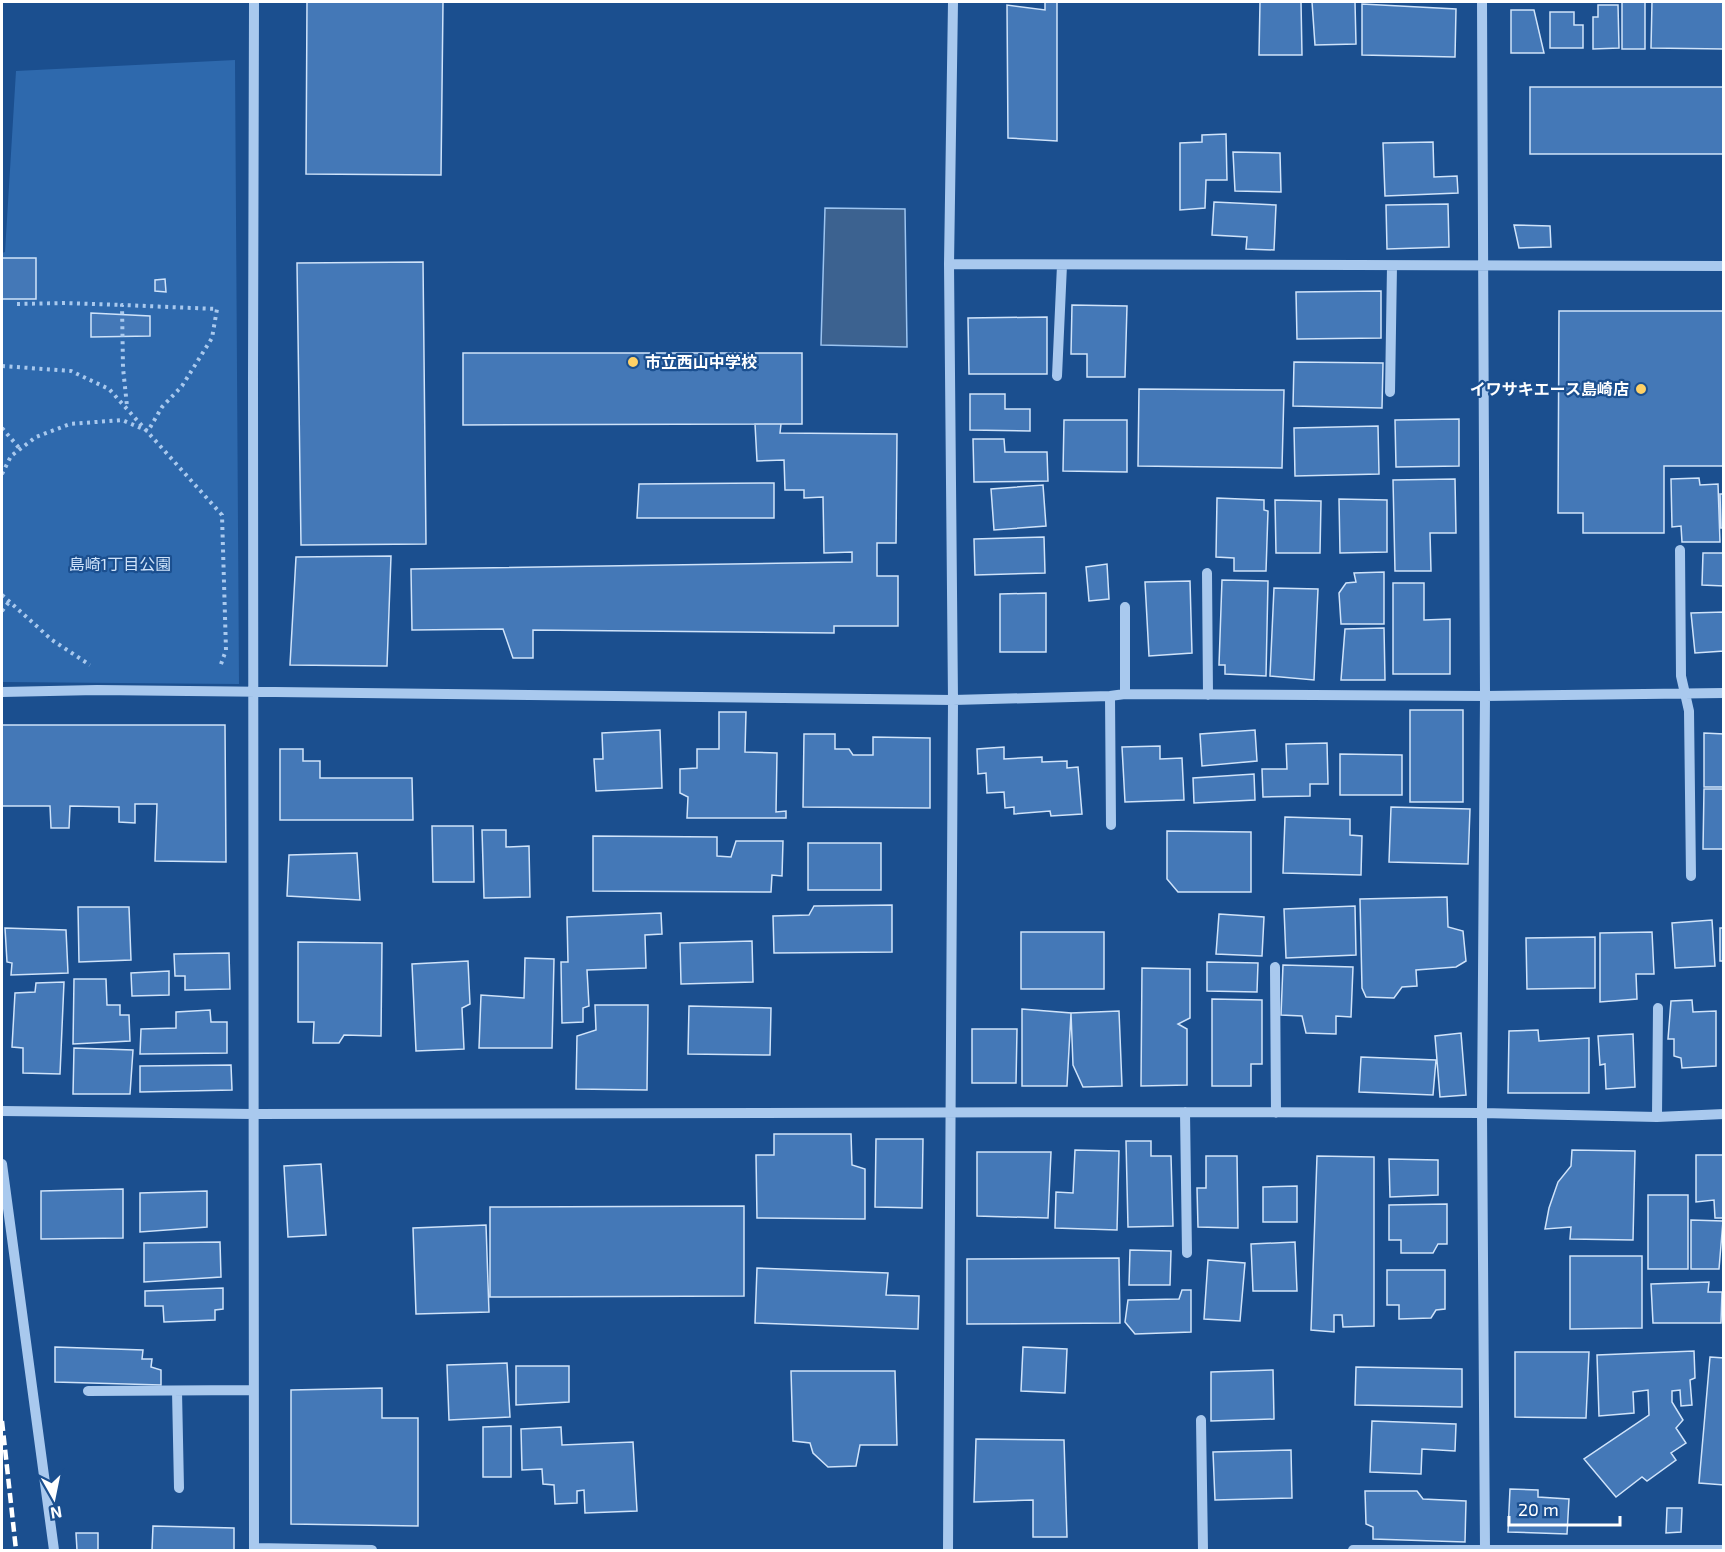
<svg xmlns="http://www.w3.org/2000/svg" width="1725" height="1552" viewBox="0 0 1725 1552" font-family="'Exo 2','Noto Sans JP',sans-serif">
<rect width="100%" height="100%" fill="#1b4f8f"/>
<path fill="#2e69ad" d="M235,60L239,684L2,682V253L5,252L16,71Z"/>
<path fill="#3c6290" stroke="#9cc4f0" stroke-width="1.5" d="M825,208L905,209L907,347L821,345Z"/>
<path fill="#4478b7" stroke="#cfe3fa" stroke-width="1.5" d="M307,2H443L441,175L306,174Z
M1045,2H1057V141L1008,138L1007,5L1045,10Z
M1260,2H1301L1302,55H1259Z
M1312,2H1355L1356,44L1315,45Z
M1622,2H1645V49H1622Z
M1652,2H1724V49L1651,48Z
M1362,4L1456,9L1455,57L1362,55Z
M1598,5H1618L1619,48L1593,49V17H1598Z
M1511,10H1534L1544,53H1511Z
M1550,12H1574V25H1583V48H1550Z
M1530,87H1724V154H1530Z
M1226,134L1227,180H1206L1205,208L1180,210V143L1202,142V135Z
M1433,142L1434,177L1457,176L1458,193L1385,196L1383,143Z
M1233,152L1280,153L1281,192L1235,191Z
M1214,202L1276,205L1274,250L1246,249L1247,237L1212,235Z
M1448,204L1449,247L1387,249L1386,205Z
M1514,225L1550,226L1551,247L1519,248Z
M2,258H36V299H2Z
M423,262L426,544L301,545L297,263Z
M165,279L166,292L155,291V280Z
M1381,291V338L1297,339L1296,292Z
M1072,305L1127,306L1125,377H1087V354H1071Z
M1559,311H1724V466H1664V533H1583V513H1558Z
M91,313L150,316V336L91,337Z
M1047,317V374H969L968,318Z
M463,353H802V424L463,425Z
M1294,362L1383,363L1382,408L1293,406Z
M1139,389L1284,390L1282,468L1138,466Z
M970,394H1005V409H1030V431L970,430Z
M1459,419V466L1396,467L1395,420Z
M1064,420H1127V472L1063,471Z
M755,424H781L780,433L897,434L896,543H877V576H898V626H834V633L533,630V658H513L503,629L412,630L411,569L852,562V552L824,553L823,497L804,498V490H785L784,460L757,461Z
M1378,426L1379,474L1295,476L1294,428Z
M973,439H1004L1005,452H1047L1048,481L974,482Z
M1699,478L1700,485L1718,484L1720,542H1682L1681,526L1672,527L1671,479Z
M1455,479L1456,533H1430L1431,571H1395L1393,480Z
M774,483V518H637L639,484Z
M1043,485L1046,526L994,530L991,489Z
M1720,494H1724V528H1721Z
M1217,498L1264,500V510L1268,511L1266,571H1234V558L1216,557Z
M1339,499L1387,500V552L1340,553Z
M1275,500L1321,501L1320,553H1276Z
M1044,537L1045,573L975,575L974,539Z
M1703,553H1724V586L1702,585Z
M391,556L387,666L290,665L296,557Z
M1107,564L1109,599L1089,601L1086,567Z
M1384,572V624H1341L1339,593L1346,583L1356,582L1354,573Z
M1222,580L1268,581L1266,676L1225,674V665H1219Z
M1190,581L1192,653L1149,656L1145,582Z
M1393,583H1424V620L1450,619V674H1393Z
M1274,588L1318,589L1314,680L1270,676Z
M1046,593V652H1000V594Z
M1724,612V651L1695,653L1691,613Z
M1384,628L1385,680H1341L1345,629Z
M1410,710H1463V802H1410Z
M719,712H746L745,752L777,753L776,812L786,811V818H687L688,797L680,793V769L697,768V749H719Z
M2,725H225L226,862L155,861L157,804H135V823L119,822V807L70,806L69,828H51L50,806H2Z
M660,730L662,788L596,791L594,759H603L602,733Z
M1255,730L1257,761L1202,766L1200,734Z
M1704,733L1724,734V787H1704Z
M804,734H835V749H849L853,755H873V737L930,738V808L803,807Z
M1327,743L1328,784H1310V796L1263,797L1262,769H1287L1286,744Z
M1160,746V759L1182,758L1184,800L1125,802L1122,747Z
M1004,747V759L1042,757V762L1067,761V768L1078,767L1082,814L1051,816L1050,811L1014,814V807L1005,808L1004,792L987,793L986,773L978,774L977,749Z
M280,749H303V761H320V778H412L413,820H280Z
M1340,754L1402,755V795H1340Z
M1254,774L1255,800L1194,803L1193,778Z
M1704,789H1724V849H1703Z
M1391,807L1470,809L1468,864L1389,862Z
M1285,817L1350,819V835L1362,836L1361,875L1283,873Z
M432,826H473L474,882H433Z
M482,830H506V847L529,846L530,897L484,898Z
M1167,831L1251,832V892H1178L1167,879Z
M593,836L717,837V856L731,857L736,841H783L782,876L772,875L771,892L593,891Z
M808,843H881V890H808Z
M357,853L360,900L287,896L289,855Z
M1447,897L1448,927L1463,931L1466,961L1456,967L1416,970L1417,986L1402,987L1394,998L1366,997L1362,988L1360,899Z
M892,905V952L774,953L773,916L809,915L814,906Z
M1355,906L1356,955L1286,958L1284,909Z
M78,907H129L131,960L79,962Z
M661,913L662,934L645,935L646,968L587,970L589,1006L583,1008V1022L562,1023L561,962H568L567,917Z
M1219,914L1264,917L1262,956L1216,954Z
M1712,920L1715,966L1675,968L1672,923Z
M5,928L66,930L68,973L11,975L12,963L7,962Z
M1720,928H1724V961H1720Z
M1021,932H1104V989H1021Z
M1652,932L1654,974H1636L1637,999L1600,1002V933Z
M1595,937V988L1527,989L1526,938Z
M752,941L753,982L681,984L680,943Z
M298,942L382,943L381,1036L344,1035L339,1043H313L314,1022H298Z
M229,953L230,989L185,990V976H175L174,954Z
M525,958L554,959L552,1048H479L481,995L524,998Z
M468,961L470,1004L462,1008L464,1049L416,1051L412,964Z
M1207,962L1258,963L1257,992L1207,991Z
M1283,965L1353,967L1351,1017L1336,1016V1034L1306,1033L1302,1016L1281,1015Z
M1142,968L1190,969V1018L1178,1024L1187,1029V1085L1141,1086Z
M169,971V995L132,996L131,973Z
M74,979H106L107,1005H120V1015H129L130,1041L73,1044Z
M64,982L60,1074L23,1073V1048L12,1047L15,993L35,992L36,983Z
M1212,999L1262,1000V1064H1251V1086H1212Z
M1692,1000L1693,1012L1716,1011V1066L1682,1068L1681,1058L1674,1056V1039H1668L1671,1001Z
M595,1005H648L647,1090L576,1089L577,1036L596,1030Z
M689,1006L771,1008L770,1055L688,1054Z
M1022,1009L1071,1013L1067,1086H1022Z
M210,1010L211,1022H227V1053L140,1054L141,1029L176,1028V1012Z
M1119,1011L1122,1086L1083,1087L1073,1065L1071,1013Z
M972,1029H1017L1016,1083H972Z
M1538,1030L1539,1041L1589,1038V1093H1508L1509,1031Z
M1461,1033L1466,1095L1440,1097L1435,1036Z
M1633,1034L1635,1087L1606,1089L1605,1064L1600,1065L1598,1036Z
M74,1048L133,1050L130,1094H73Z
M1361,1057L1436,1060L1433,1095L1359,1092Z
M231,1065L232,1090L140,1092V1066Z
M774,1134H851L852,1165L865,1169V1219L757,1218L756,1155H774Z
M876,1139H923L922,1208L875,1207Z
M1126,1141H1151V1156H1171L1173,1226L1128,1227Z
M1075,1150L1119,1151L1117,1230L1055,1228L1056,1192L1073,1193Z
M1572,1150L1635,1151L1633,1240L1570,1239L1571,1227L1545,1229L1549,1208L1558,1182L1571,1166Z
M977,1152H1051L1048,1218L977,1216Z
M1696,1155H1724V1218H1715L1714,1200L1696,1202Z
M1206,1156H1237L1238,1228L1198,1227L1197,1188H1206Z
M1317,1156L1374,1157V1326L1343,1327L1342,1315H1334V1332L1311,1330Z
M1389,1159L1438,1160V1195L1390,1197Z
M321,1164L326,1235L288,1237L284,1166Z
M1297,1186V1222H1263V1187Z
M123,1189V1238L41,1239V1191Z
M207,1191V1227L140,1232V1193Z
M1648,1195H1688V1269H1648Z
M1447,1204V1244H1438L1433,1253H1401V1240H1389V1205Z
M744,1206V1296L490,1297V1207Z
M1691,1220L1723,1221L1719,1269H1691Z
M486,1225L489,1312L416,1314L413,1228Z
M220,1242L221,1277L144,1282V1243Z
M1295,1242L1297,1291H1253L1251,1244Z
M1130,1250L1171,1251L1170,1285H1129Z
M1570,1256H1642V1328L1570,1329Z
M1119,1258L1120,1323L967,1324V1259Z
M1208,1260L1245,1263L1240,1321L1204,1319Z
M757,1268L888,1273L886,1295L919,1296L918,1329L755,1323Z
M1387,1270H1445V1309L1436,1310L1431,1318L1399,1319V1305H1387Z
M1709,1282L1708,1292H1722L1721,1323H1653L1651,1284Z
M223,1288V1309L215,1310V1320L164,1322L163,1306H145V1291Z
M1182,1290H1191V1332L1135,1334L1125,1322L1128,1300L1179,1299Z
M55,1347L143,1350L142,1359H152L151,1367L161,1370V1385L55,1382Z
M1023,1347L1067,1349L1065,1393L1021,1391Z
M1694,1351L1695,1378L1690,1380L1692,1405L1681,1406L1680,1390L1672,1391V1402L1683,1420L1676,1428L1686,1443L1671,1453L1676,1460L1647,1481L1642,1477L1616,1497L1584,1459L1649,1415L1648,1390L1633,1392L1634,1413L1599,1416L1597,1355Z
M1515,1352H1589L1586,1418L1515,1417Z
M1710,1357L1724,1358V1485L1699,1483Z
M507,1363L510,1417L449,1420L447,1365Z
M516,1366H569V1402L516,1405Z
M1356,1367L1462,1369V1407L1355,1405Z
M1273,1370L1274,1419L1211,1421V1372Z
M791,1371H895L897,1445H860L856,1466L828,1467L813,1453L810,1443L793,1441Z
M382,1388V1418H418V1526L291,1524V1390Z
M1372,1421L1456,1424L1455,1451L1422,1449L1421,1474L1370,1472Z
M511,1426V1477H483V1427Z
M561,1427L562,1445L633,1442L637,1511L585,1513L584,1490L577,1491V1503L555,1504L554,1485L543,1484L542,1469L522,1470L521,1429Z
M976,1439L1064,1440L1067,1537H1033V1500L974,1502Z
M1291,1450L1292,1498L1215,1500L1213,1452Z
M1510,1489L1538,1490V1497L1569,1499L1567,1534L1508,1532Z
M1365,1491H1417L1423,1499L1466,1501L1465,1542L1373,1539V1527L1366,1524Z
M1667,1508H1682L1681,1532L1666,1533Z
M153,1526L234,1528V1550H152Z
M76,1533H98V1550H77Z"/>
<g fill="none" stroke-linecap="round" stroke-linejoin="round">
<path stroke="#a9c9ee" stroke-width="4" stroke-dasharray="3 4.5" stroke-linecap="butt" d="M17,304L65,303L122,305
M2,366L71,371L109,389L222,515L226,650L220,667
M2,428L20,449
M2,474L11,456L36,437L70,424L122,420L148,431L162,407L182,386L212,338L217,309L122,305L123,368L127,406
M2,595L52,640L90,665
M2,611L9,602"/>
<path stroke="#a9c9ee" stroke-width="10" d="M254,2L253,378L254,1550
M1482,2L1485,696L1482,1113L1485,1550
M949,264L1724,266
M1057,376L1062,265
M1390,392L1392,266
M1680,550L1681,676L1689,711L1691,876
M1207,573L1208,695
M2,692L97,690L953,700L1110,696L1125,694L1485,696L1724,693
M1125,694V607
M1110,696L1111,825
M1275,967L1276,1113
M2,1111L253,1114L1185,1112L1482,1113L1657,1117L1724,1114
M1185,1112L1187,1253
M1657,1117L1658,1008
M2,1164L54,1550
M88,1391L253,1390
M177,1391L179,1488
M1201,1420L1203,1550
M254,1548L372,1550
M948,1550L953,700L949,264L953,2
M1353,1550H1724"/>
<path stroke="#fff" stroke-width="4.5" stroke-dasharray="10 4.5" stroke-linecap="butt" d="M2,1421L16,1550"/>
</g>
<g fill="#ffd166" stroke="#1b4f8f" stroke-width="2">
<circle cx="633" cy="362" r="6"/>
<circle cx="1641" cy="389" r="6"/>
</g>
<g text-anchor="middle" stroke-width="4.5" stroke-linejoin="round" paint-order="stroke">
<g font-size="16" font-weight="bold" fill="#fff" stroke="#1b4f8f" text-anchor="start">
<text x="645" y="368">市立西山中学校</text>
<text x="1629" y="395" text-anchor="end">イワサキエース島崎店</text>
</g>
<g font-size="16" fill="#cfe3fa" stroke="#1b4f8f">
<text x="120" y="570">島崎1丁目公園</text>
</g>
</g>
<rect width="1725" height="1552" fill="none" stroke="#ffffff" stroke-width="6"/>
<g transform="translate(54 1498) rotate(171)" stroke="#1b4f8f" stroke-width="4.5" paint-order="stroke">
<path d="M0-4.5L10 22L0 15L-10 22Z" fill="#ffffff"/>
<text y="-9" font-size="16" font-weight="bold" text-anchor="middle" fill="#ffffff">N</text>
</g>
<path d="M1509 1516v9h111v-9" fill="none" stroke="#ffffff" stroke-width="3"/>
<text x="1518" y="1516" font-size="18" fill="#ffffff" stroke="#1b4f8f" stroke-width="4.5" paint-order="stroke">20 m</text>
</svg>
